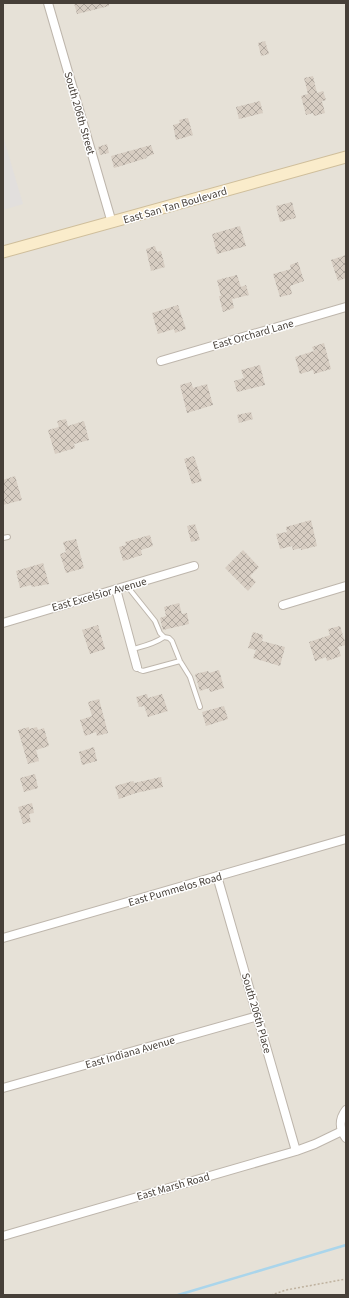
<svg xmlns="http://www.w3.org/2000/svg" width="349" height="1298" viewBox="0 0 349 1298" font-family="'Source Sans 3',sans-serif">
<defs>
<pattern id="building-cross-hatch" width="8" height="8" patternUnits="userSpaceOnUse"><rect width="8" height="8" fill="#d7cdc2"/><path d="M0 0l8 8M0 8l8-8" fill="none" stroke="#b0a89f"/></pattern>
</defs>
<rect width="100%" height="100%" fill="#f3efe9"/>
<path fill="#e6e1d7" d="M3,3H346V1295H3Z"/>
<path fill="#e2dfdd" d="M3,136L23,204L3,210Z"/>
<g fill="none" stroke-linecap="round" stroke-linejoin="round">
<path stroke="#aad5eb" stroke-width="2.5" d="M178,1295L346,1245"/>
</g>
<path fill="url(#building-cross-hatch)" d="M74,3H109V6L77,14Z
M265,41L269,54L261,56L258,43Z
M313,76L317,93L323,91L326,100L322,101L325,113L314,116L313,113L306,115L301,96L308,94L304,78Z
M260,101L263,113L239,119L236,107Z
M188,118L193,135L176,140L173,125L180,123L179,120Z
M107,144L109,153L100,155L98,147Z
M151,145L154,154L146,157L147,158L114,168L111,156Z
M292,202L296,218L280,222L276,206Z
M240,226L246,246L217,254L212,234Z
M155,246L157,252L161,251L165,267L151,271L146,249Z
M346,255V278L338,281L331,260Z
M298,262L304,281L290,286L292,294L280,297L273,274L291,269L290,265Z
M237,275L241,287L246,285L249,295L232,299L234,308L223,312L219,296H221L217,280Z
M178,305L186,329L175,333L174,329L158,334L152,313Z
M324,343L331,369L314,374L313,370L300,374L295,357L314,351L312,347Z
M260,365L265,385L237,392L234,381L244,378L241,370Z
M191,382L193,388L207,384L213,405L187,413L180,385Z
M251,412L253,419L239,423L237,415Z
M66,419L68,426L84,421L89,440L74,444L75,448L55,454L48,430L59,427L57,421Z
M194,456L202,481L192,484L184,459Z
M15,476L22,500L3,505V480Z
M311,520L317,546L301,550V548L293,550L292,546L280,549L276,534L287,532L286,527Z
M195,524L200,540L191,542L187,526Z
M150,535L153,546L141,550L142,555L123,561L119,547L126,545L125,542Z
M76,539L84,568L66,573L60,554L66,552L63,542Z
M243,550L259,567L250,576L256,582L248,591L225,568Z
M43,563L49,584L32,587L31,585L20,588L16,571Z
M179,603L182,614L187,613L189,624L163,630L160,618L166,616L164,607Z
M98,625L105,649L90,654L82,630Z
M340,626L346,645L338,647L341,656L327,661L326,657L315,661L309,642L330,635L328,629Z
M253,632L263,635L262,641L285,647L280,666L253,658L256,650L248,648Z
M219,670L224,688L210,692L209,688L200,691L195,674L208,671L209,673Z
M147,694L148,698L162,694L168,711L148,717L144,706L139,707L136,697Z
M99,699L108,733L97,736L96,732L85,736L80,720L92,716L88,702Z
M224,706L228,719L206,726L202,712Z
M29,727V729L37,727L38,730L44,728L49,746L36,750L39,761L28,764L18,730Z
M94,747L97,761L82,765L79,752Z
M35,774L38,788L24,792L20,778Z
M161,777L163,787L136,793L119,799L115,786L133,781L134,783Z
M32,803L34,813L29,814L31,822L23,824L18,807Z"/>
<g fill="none" stroke-linecap="round" stroke-linejoin="round">
<defs>
<path id="lane" d="M3,538L8,537
M127,586L155,621L160,633L164,637L169,638L172,641L180,661L190,677L200,707
M133,649C144,646 154,644 164,637
M137,667L140,670L143,671L180,661"/>
<path id="street" d="M48,3L112,223
M161,361L346,307
M116,589L137,667
M283,605L346,586
M3,623L194,566
M217,876L296,1151
M3,938L346,839
M3,1088L258,1016
M346,1110C339,1119 339,1129 346,1138
M3,1236L296,1151L315,1144L342,1131"/>
<path id="secondary" d="M3,252L346,157"/>
</defs>
<use href="#lane" stroke="#beb6ac" stroke-width="6"/>
<use href="#street" stroke="#beb6ac" stroke-width="10"/>
<use href="#secondary" stroke="#cfbe9b" stroke-width="13"/>
<path stroke="#beb19e" stroke-width="1.5" stroke-dasharray="2 2" stroke-linecap="butt" d="M271,1295L286,1290L346,1279"/>
<use href="#lane" stroke="#fff" stroke-width="4"/>
<use href="#street" stroke="#fff" stroke-width="8"/>
<use href="#secondary" stroke="#faeccb" stroke-width="11"/>
</g>
<g text-anchor="middle" stroke-width="3" stroke-linejoin="round" paint-order="stroke">
<g font-size="11" fill="#463f38" stroke="#fff">
<text transform="translate(80 113) rotate(74)" y="4">South 206th Street</text>
<text transform="translate(175 205) rotate(-16)" y="4">East San Tan Boulevard</text>
<text transform="translate(253 334) rotate(-16)" y="4">East Orchard Lane</text>
<text transform="translate(99 594) rotate(-16)" y="4">East Excelsior Avenue</text>
<text transform="translate(175 889) rotate(-16)" y="4">East Pummelos Road</text>
<text transform="translate(257 1013) rotate(74)" y="4">South 206th Place</text>
<text transform="translate(130 1052) rotate(-16)" y="4">East Indiana Avenue</text>
<text transform="translate(173 1186) rotate(-16)" y="4">East Marsh Road</text>
</g>
</g>
<rect width="349" height="1298" fill="none" stroke="#463f38" stroke-width="8"/>
</svg>
